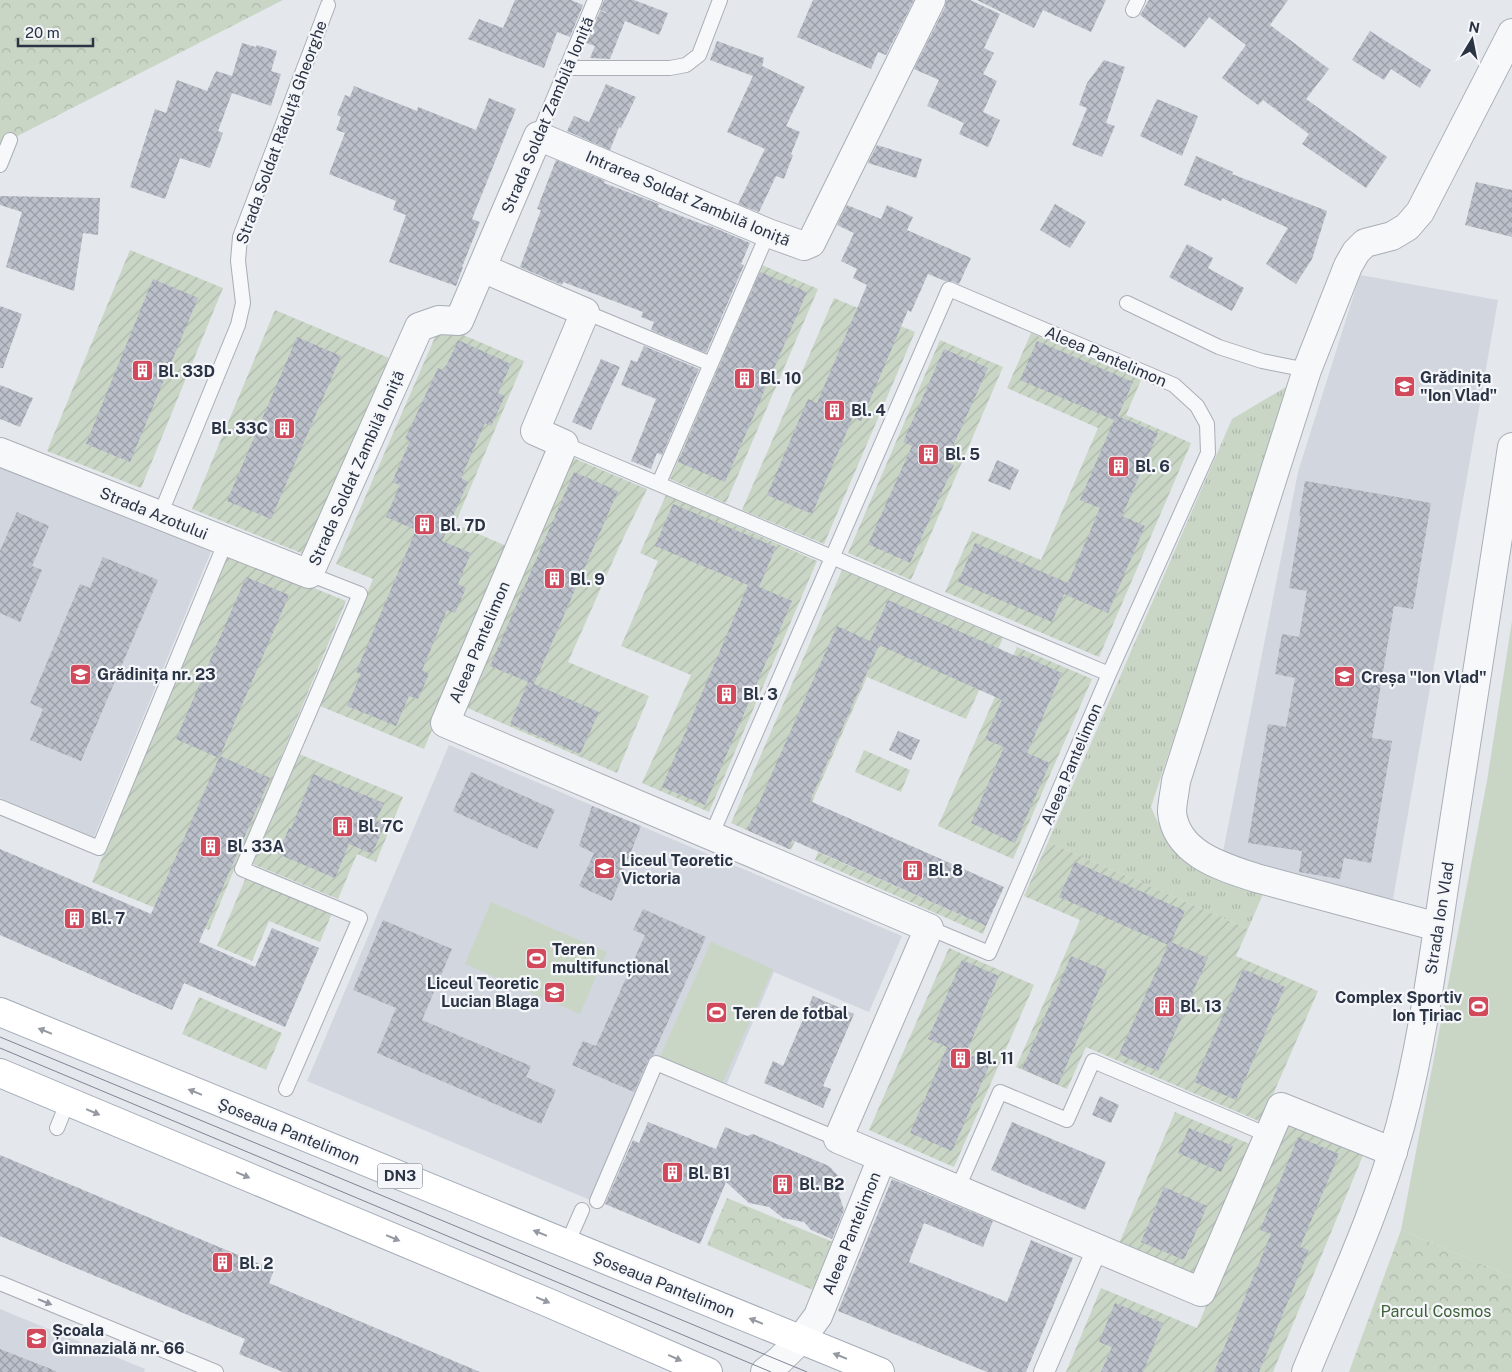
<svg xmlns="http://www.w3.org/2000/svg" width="1512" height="1372" viewBox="0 0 1512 1372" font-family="'Public Sans',sans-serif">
<defs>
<pattern id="grass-tufts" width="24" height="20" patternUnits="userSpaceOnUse" patternTransform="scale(1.25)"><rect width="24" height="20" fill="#c9d6c5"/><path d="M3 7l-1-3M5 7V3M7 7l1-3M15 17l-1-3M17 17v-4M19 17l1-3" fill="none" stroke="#adb8ab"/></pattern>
<pattern id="park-crowns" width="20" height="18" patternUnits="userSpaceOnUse" patternTransform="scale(1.25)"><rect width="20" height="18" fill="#c9d6c5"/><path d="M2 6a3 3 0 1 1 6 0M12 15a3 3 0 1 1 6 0" fill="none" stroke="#adb8ab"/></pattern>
<pattern id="garden-furrows" width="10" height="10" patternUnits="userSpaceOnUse" patternTransform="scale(1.25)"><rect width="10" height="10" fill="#c9d6c5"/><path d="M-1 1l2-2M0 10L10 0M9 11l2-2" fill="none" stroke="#adb8ab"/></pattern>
<pattern id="building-cross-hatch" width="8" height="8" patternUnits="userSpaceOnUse" patternTransform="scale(1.25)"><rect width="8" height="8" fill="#bbc0ca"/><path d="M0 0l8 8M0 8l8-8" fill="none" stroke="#989da6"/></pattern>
</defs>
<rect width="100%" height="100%" fill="#e4e7ec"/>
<path fill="#d2d6de" d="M1360,275L1498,300L1393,899L1277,875L1223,852L1298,472Z
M0,462L212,549L94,837L0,798Z
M449,745L902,936L869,1012L774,972L725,1088L655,1059L595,1202L307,1081Z
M0,1309L145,1369L144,1372H0Z"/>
<path fill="url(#grass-tufts)" d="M1291,384L1151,807L1164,836L1199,861L1266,887L1248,929L1048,842L1232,419Z"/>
<path fill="url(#park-crowns)" d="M0,0H283L0,145Z
M727,1198L833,1242L813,1290L707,1245Z
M1401,1230L1512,1277V1372H1349Z"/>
<path fill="url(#garden-furrows)" d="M130,250L223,288L141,488L47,451Z
M762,265L818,289L726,503L670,479Z
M834,298L915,332L824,544L742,510Z
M275,310L389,358L306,555L192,509Z
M454,331L524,361L455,524L509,547L424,749L320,706L373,579L336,564L436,335Z
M1031,333L1141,380L1126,415L1191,443L1099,657L945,592L972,531L1041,560L1098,428L1007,388Z
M940,340L1003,367L911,580L848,553Z
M571,457L647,489L620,545L568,662L649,696L617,773L463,706Z
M666,495L817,561L709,812L642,783L691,675L621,646L658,561L640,553Z
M229,554L346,601L209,930L92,882Z
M842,570L1003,638L966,719L867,677L791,850L731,823Z
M1017,647L1092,679L1013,859L938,826Z
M864,750L910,770L901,792L855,772Z
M299,754L403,797L376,862L357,854L338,899L253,864Z
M1048,842L1248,929L1236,956L1318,991L1261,1122L1086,1047L1067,1089L1016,1067L1080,920L1024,896Z
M818,852L986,926L983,934L815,860Z
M246,877L332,913L320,942L269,921L252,961L217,946Z
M949,948L1034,985L954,1167L869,1130Z
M199,997L282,1033L266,1070L182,1034Z
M1175,1112L1250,1144L1193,1278L1118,1246Z
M1283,1120L1364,1153L1273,1372H1066L1101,1288L1197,1328Z"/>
<path fill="#c9d6c5" d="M1512,621V1277L1401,1230L1487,781Z
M491,902L607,952L580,1014L465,964Z
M711,942L773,969L722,1084L660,1057Z"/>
<path fill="url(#building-cross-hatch)" d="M515,0H571L583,5L570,37L557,32L544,68L468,39L479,19L503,28Z
M604,0H634L668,13L659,35L625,21L610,59L590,58L595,46L586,43L600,11L609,14L600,10Z
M813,0H914L886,55L878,52L871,69L797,37Z
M946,0H970L1000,14L984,48L994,53L983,74L997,81L983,112L1000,120L988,147L959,134L964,123L927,106L939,80L914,69L945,7Z
M977,0H1106L1091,32L1043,10L1034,28Z
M1149,0H1288L1270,25L1329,69L1306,99L1387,157L1366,188L1302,144L1309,134L1263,100L1258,105L1222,78L1246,45L1209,17L1185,48L1140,15Z
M1370,31L1431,70L1420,88L1391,69L1384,80L1352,60Z
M717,41L764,58L762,66L805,87L786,126L800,132L791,154L793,155L784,179L776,176L759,212L738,204L765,149L727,132L753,76L710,60Z
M242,43L256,47L257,45L277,51L271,71L281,74L271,106L232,93L218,131L223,133L210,168L180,158L165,199L130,187L155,109L166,113L177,80L207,91L216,71L232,76Z
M1104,60L1125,67L1106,123L1115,126L1102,157L1072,145L1087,108L1079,105L1087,83Z
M606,84L636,97L621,128L619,127L610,150L567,131L574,116L589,122Z
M354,86L417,111L418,107L476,130L489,98L516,109L472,219L480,222L462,267H463L456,286L389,262L406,215L393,210L396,201L329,174L345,133L336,130L341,117L337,115L345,95L350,97Z
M1157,99L1198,116L1182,156L1140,136Z
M877,145L922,159L916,178L868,163Z
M1196,156L1233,172L1232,174L1327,211L1312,259L1296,284L1266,264L1288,228L1222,198L1221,201L1184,185Z
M556,160L605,181L604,183L659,204L658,207L707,226L708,225L750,243L741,264L744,265L706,353L651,330L654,322L641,317L643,312L563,282L562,285L520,267L541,210L537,209Z
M1476,182L1512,190V237L1465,225Z
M0,196L100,198L98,235L83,233L74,291L6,267L22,212L0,205Z
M1055,204L1086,222L1070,248L1040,230Z
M847,205L881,219L887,205L913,217L907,230L971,258L959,284L952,281H945L928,274L911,312L908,310L861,421L853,417L812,514L767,495L808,399L817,403L867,285L853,278L857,269L841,261L854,233L837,225Z
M1187,244L1213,258L1208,268L1244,288L1232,311L1169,277Z
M760,272L807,292L725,482L678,462Z
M153,279L198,298L130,462L86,444Z
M0,306L22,314L3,368H0Z
M297,337L341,356L271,519L227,501Z
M458,340L511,364L498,393L505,396L491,426L485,423L461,478L468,482L442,541L471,553L458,584L466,588L455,613L447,610L422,670L429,674L418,699L409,696L396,726L347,706L361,674L356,672L416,530L386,517L400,485L392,482L410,441L405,439L438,368L444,371Z
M1037,341L1133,382L1118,416L1158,433L1122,516L1145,526L1108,613L1064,594L1052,622L958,582L975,543L1068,583L1100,508L1080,500L1114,420L1020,380Z
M644,346L699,369L662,455L657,453L651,469L631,461L656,399L621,385L631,360L637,362Z
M944,349L988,368L946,462L954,465L910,563L868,544L912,446L903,442Z
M601,359L620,367L591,430L572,422Z
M0,385L33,398L20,427L0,419Z
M997,460L1019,470L1010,490L988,481Z
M574,472L618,491L534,684L599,712L580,754L510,724L528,682L490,666Z
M1305,481L1431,503L1413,609L1394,606L1372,738L1392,741L1371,863L1344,858L1340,879L1299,872L1302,851L1248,843L1268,724L1286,727L1295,678L1275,674L1282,634L1299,637L1307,591L1289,588L1301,516H1299Z
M673,504L776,547L759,587L792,601L705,805L662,787L748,585L655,546Z
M17,512L49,526L32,566L42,570L20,622L0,613V551Z
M103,557L158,580L81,761L30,740L43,709L30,703L80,584L90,588Z
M246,577L289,595L220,756L270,778L199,942L255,967L272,928L319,948L285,1027L184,983L172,1010L0,935V849L151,914L219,758L176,739Z
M888,600L1020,658L1021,655L1062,673L1027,753L1050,763L1015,843L971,823L1004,747L985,739L1002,700L879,645L810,801L1004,887L986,926L792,840L789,849L747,830L837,626L870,641Z
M898,731L920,740L911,760L889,750Z
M471,772L555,810L537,849L453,811Z
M313,774L384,803L376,821L385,824L372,854L349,844L335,878L278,854L289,828L291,829Z
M592,806L641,826L612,901L579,886L594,853L579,846Z
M1075,862L1185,911L1171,942L1208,958L1158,1071L1119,1054L1168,945L1059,897Z
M643,909L706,937L653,1055L648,1060L634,1092L572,1065L583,1041L596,1046L645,935L633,930Z
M383,920L452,949L422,1020L531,1066L526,1077L556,1090L541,1124L377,1053L396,1008L353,990Z
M1071,956L1107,971L1058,1085L1022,1069Z
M962,960L999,976L966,1053L990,1064L952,1151L910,1133L947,1047L928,1039Z
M1243,969L1285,987L1236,1100L1194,1082Z
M813,996L854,1014L823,1086L831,1089L823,1108L764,1083L773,1061L783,1066Z
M1100,1096L1119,1105L1111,1123L1092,1115Z
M648,1122L716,1149L725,1127L747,1136L753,1134L829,1166L842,1180L839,1195L844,1210L832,1239L811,1230L804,1222L783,1218L769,1207L749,1203L726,1182L700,1244L605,1204L633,1140L639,1143Z
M1012,1122L1106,1162L1085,1210L991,1170Z
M1189,1128L1233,1146L1221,1172L1178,1153Z
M1298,1137L1339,1154L1300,1247L1309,1250L1259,1372H1214L1271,1234L1260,1230Z
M0,1155L274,1270L269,1283L480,1372H283L239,1354L245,1339L0,1236Z
M892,1179L993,1221L983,1247L924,1223L909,1262L1007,1302L1031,1240L1073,1258L1026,1372H987L838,1311Z
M1164,1187L1207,1206L1184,1260L1141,1242Z
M1115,1303L1163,1323L1143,1372H1101L1112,1347L1099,1342Z
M0,1349L56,1371V1372H0Z"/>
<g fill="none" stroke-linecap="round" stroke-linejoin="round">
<defs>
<path id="service" d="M1133,10L1138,0
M566,68H670L686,65L699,55L720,0
M538,136L595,0
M0,165L10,140
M1127,303L1219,347L1262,361L1307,370
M585,312L711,364
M564,444L1109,674
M659,483L768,233
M160,515L238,325L243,303L238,261L240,237L328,5
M0,807L99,848L226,541
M711,836L949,289L1174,385L1197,406L1207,424L1208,453L1109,674L989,953L929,928
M286,1089L360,918L242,869L360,594L309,574
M57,1128L68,1101
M957,1190L1000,1092L1067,1120L1093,1061L1268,1135
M597,1201L656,1063L838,1139
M567,1244L582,1210
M0,1283L216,1372"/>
<path id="pedestrian" d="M1044,1372L1097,1249"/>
<path id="minor" d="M482,268L585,312L535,431L564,444L445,723L929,928L838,1139L1201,1292L1281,1107L1393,1152
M0,452L309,574L419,327L439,320L459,321L538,136L768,233L804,246L811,243L931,0
M1438,927L1256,878C1223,867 1176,854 1172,812C1172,803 1175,791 1176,781L1307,370L1348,266L1356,252L1365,243L1392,236L1407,227L1420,212L1512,33
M765,1372L780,1360L801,1339L818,1316L882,1158"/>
<path id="tertiary" d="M1306,1372C1339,1291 1377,1211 1400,1127C1424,1038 1435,945 1449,854C1470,718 1491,583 1512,447"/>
<path id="primary" d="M0,1012L880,1372
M0,1073L549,1303L708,1372"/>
</defs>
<use href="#service" stroke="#a9aeb7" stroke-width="16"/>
<use href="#pedestrian" stroke="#a9aeb7" stroke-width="22"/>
<use href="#minor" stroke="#a9aeb7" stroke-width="30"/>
<use href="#tertiary" stroke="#a9aeb7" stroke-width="30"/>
<use href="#primary" stroke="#a3abb8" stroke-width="30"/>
<use href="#service" stroke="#f7f8fa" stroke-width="14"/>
<use href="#pedestrian" stroke="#f7f8fa" stroke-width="20"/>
<use href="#minor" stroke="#f7f8fa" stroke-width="28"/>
<use href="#tertiary" stroke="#f7f8fa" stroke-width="28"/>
<use href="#primary" stroke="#fff" stroke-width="28"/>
<path stroke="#7d8696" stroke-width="1" d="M0,1037L807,1372
M0,1048L771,1372"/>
</g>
<defs><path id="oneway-solid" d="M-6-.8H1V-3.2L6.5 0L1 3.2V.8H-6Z" transform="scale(1.25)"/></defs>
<g fill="#959aa2">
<use href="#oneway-solid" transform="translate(45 1031) rotate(-158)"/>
<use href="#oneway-solid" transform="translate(195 1092) rotate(-158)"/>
<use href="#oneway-solid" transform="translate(93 1112) rotate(23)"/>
<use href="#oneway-solid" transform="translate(243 1175) rotate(23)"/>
<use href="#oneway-solid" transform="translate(540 1233) rotate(-158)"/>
<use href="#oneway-solid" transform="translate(393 1238) rotate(23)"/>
<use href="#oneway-solid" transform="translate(543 1300) rotate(23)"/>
<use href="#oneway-solid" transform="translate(756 1321) rotate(-158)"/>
<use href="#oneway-solid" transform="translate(840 1356) rotate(-158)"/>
<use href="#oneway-solid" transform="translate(675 1358) rotate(24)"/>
</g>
<use fill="#9196a0" href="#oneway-solid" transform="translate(45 1302) rotate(22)"/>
<defs>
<symbol id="building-square" viewBox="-11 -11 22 22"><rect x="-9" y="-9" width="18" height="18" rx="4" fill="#d1495b" stroke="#f4f6f9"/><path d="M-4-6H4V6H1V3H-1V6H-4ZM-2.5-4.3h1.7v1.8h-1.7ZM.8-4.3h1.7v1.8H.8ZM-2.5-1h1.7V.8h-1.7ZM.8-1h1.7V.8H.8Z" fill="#fff"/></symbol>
<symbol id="school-square" viewBox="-11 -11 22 22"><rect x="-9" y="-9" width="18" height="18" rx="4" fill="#d1495b" stroke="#f4f6f9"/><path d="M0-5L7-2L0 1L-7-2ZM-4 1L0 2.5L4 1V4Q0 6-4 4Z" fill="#fff"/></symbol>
<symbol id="stadium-square" viewBox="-11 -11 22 22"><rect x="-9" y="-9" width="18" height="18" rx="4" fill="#d1495b" stroke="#f4f6f9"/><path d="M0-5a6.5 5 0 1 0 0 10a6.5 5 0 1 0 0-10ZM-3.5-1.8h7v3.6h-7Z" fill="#fff"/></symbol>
</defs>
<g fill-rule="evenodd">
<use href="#building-square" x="130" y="358" width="25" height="25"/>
<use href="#building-square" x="732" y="366" width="25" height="25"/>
<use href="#school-square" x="1392" y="374" width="25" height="25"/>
<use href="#building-square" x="822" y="398" width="25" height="25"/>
<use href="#building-square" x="272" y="416" width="25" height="25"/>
<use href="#building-square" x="916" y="442" width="25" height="25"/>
<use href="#building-square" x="1106" y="454" width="25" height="25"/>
<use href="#building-square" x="412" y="512" width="25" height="25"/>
<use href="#building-square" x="542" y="566" width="25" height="25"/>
<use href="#school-square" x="68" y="662" width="25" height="25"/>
<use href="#school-square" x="1332" y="664" width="25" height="25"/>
<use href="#building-square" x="714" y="682" width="25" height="25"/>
<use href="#building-square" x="330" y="814" width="25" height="25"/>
<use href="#building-square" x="198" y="834" width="25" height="25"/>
<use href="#school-square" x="592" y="856" width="25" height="25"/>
<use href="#building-square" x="900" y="858" width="25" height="25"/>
<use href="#building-square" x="62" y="906" width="25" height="25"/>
<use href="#stadium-square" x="524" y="946" width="25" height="25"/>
<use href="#school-square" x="542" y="980" width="25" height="25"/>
<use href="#building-square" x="1152" y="994" width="25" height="25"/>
<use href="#stadium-square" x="1466" y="994" width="25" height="25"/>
<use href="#stadium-square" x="704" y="1000" width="25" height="25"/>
<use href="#building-square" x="948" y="1046" width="25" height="25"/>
<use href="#building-square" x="660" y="1160" width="25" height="25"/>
<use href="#building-square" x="770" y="1172" width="25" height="25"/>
<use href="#building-square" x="210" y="1250" width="25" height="25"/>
<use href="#school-square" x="24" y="1326" width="25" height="25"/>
</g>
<g text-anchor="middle" stroke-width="4.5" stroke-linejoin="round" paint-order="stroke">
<rect fill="#f4f6f9" stroke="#676e7b" stroke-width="1" x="377.5" y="1163.5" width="45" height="25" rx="4"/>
<g font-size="15" font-weight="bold" fill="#2b3445">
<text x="400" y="1181">DN3</text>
</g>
<g font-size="16" fill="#2b3445" stroke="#f4f6f9">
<text transform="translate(547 115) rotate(-67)" y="6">Strada Soldat Zambilă Ioniță</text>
<text transform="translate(281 132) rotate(-70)" y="6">Strada Soldat Răduță Gheorghe</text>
<text transform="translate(688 198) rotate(23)" y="6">Intrarea Soldat Zambilă Ioniță</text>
<text transform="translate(1106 356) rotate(23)" y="6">Aleea Pantelimon</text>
<text transform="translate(356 468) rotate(-66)" y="6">Strada Soldat Zambilă Ioniță</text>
<text transform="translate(154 513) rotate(22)" y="6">Strada Azotului</text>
<text transform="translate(479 642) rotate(-67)" y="6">Aleea Pantelimon</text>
<text transform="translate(1071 764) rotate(-67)" y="6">Aleea Pantelimon</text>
<text transform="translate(1439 918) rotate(-81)" y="6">Strada Ion Vlad</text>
<text transform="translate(289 1131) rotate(22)" y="6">Șoseaua Pantelimon</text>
<text transform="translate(851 1233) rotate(-68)" y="6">Aleea Pantelimon</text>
<text transform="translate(664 1284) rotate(22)" y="6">Șoseaua Pantelimon</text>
</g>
<g font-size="16" font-weight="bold" fill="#2b3445" stroke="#f4f6f9" text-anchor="start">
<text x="158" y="377">Bl. 33D</text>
<text x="1420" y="383">Grădinița<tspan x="1420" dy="18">"Ion Vlad"</tspan></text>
<text x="760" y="384">Bl. 10</text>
<text x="851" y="416">Bl. 4</text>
<text x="268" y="434" text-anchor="end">Bl. 33C</text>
<text x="945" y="460">Bl. 5</text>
<text x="1135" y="472">Bl. 6</text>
<text x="440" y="531">Bl. 7D</text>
<text x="570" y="585">Bl. 9</text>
<text x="97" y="680">Grădinița nr. 23</text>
<text x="1361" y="683">Creșa "Ion Vlad"</text>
<text x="743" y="700">Bl. 3</text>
<text x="358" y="832">Bl. 7C</text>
<text x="227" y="852">Bl. 33A</text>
<text x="621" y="866">Liceul Teoretic<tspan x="621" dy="18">Victoria</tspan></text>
<text x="928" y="876">Bl. 8</text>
<text x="91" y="924">Bl. 7</text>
<text x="552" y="955">Teren<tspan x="552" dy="18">multifuncțional</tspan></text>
<text x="539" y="989" text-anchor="end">Liceul Teoretic<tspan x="539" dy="18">Lucian Blaga</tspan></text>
<text x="1462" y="1003" text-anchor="end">Complex Sportiv<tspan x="1462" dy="18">Ion Țiriac</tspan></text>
<text x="1180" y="1012">Bl. 13</text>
<text x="733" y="1019">Teren de fotbal</text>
<text x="976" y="1064">Bl. 11</text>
<text x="688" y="1179">Bl. B1</text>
<text x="799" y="1190">Bl. B2</text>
<text x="239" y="1269">Bl. 2</text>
<text x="52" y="1336">Școala<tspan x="52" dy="18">Gimnazială nr. 66</tspan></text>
</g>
<g font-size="16" fill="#3f6138" stroke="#f4f6f9">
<text x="1436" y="1317">Parcul Cosmos</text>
</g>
</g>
<g transform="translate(1472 40) rotate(10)" stroke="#f4f6f9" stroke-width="4" paint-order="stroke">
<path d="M0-4L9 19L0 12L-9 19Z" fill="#2b3445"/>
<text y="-8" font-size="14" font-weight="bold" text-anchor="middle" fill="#2b3445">N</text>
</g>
<path d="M18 38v8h75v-8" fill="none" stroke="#2b3445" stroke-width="2.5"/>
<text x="25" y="38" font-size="15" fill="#2b3445" stroke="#f4f6f9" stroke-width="4" paint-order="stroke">20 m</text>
</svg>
